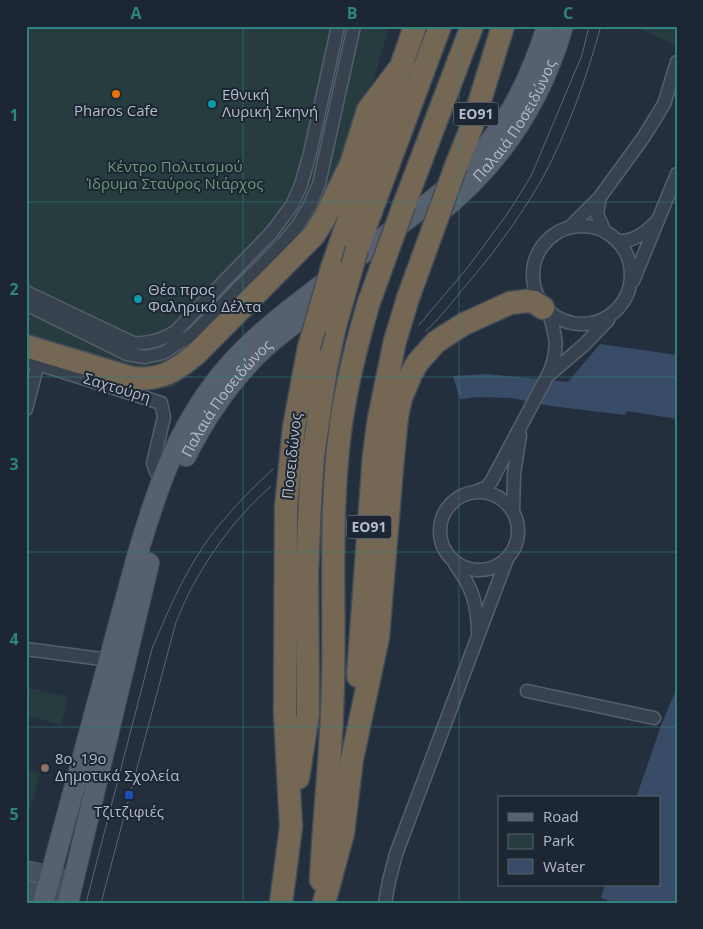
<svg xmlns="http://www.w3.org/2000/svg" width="703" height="929" viewBox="0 0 703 929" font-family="'Open Sans',sans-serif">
<rect width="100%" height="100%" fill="#242f3e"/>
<path fill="#263c3f" d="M26,26H389L365,110L340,176L256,306L192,373L173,387L157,390L128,385L26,353Z
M644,26H677V46L642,30Z
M26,687L68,697L61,725L26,715Z
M26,769L40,773L30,810L26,809Z"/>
<path fill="#394c67" d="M600,344L677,355V419L627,411L625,415L551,406L511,398L478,397L460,399L453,376L487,374L568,382Z
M677,687V903H616L601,898L605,885H659V798H636L661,726Z"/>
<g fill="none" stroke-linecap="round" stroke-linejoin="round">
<defs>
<path id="street" d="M600,197L597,214L605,232
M533 275a49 49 0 1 1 98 0a49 49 0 1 1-98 0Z
M570,227L600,197L643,138L664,104L677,62
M617,241C634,242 645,233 656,222
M633,281L677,174
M26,292L133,343C149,344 161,340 175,332L272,232L292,205L301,185L310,153L338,26
M26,304L127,354L145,357L163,353L193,334L284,242L298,225L309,207L319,184L354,26
M26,360L161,403L164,417L153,463L156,472L163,475
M550,374L584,345L608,320
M26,409L40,356
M440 531a39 39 0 1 1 78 0a39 39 0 1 1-78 0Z
M475,492L487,487L491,482L550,371C559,348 556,336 549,313
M513,511L514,474L520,435
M455,564C472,587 477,602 478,631
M26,649L109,660
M527,691L654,718
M385,903L389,881L396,854L507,559"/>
<path id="secondary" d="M26,870L73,881
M26,890L69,901"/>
<g id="primary">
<path id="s1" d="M435,216C498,167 541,103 563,26"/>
<path id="s2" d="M186,456C205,418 231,380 262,350C283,331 307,314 329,297"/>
<path d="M43,903L138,553C159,482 180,421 230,364C255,336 285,313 315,290C344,268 373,245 402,223C430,202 459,181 481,153C512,116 533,72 547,26"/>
<path d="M68,903L149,563"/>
</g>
<path id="highway" d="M456,166L472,126L503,26
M404,205L472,26
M357,249L440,26
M332,268L415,26
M26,346L132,378C160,381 176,371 197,353L314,235L324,219L351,164L368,110L403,64
M358,676L374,455L379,418L395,341L408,298
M298,778L308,714L307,571L310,501L313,456L326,368L335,326
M321,880C324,814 332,749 333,684C335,598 329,509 341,424C347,382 357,342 369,302
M281,903L291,827L285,714L286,507L294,427L309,347
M324,903L343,833L352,759L378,637L392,467L397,416L401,398L411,374L418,362L436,342L448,334L464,324L510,303L527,301L534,302L543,308"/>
</defs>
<use href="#street" stroke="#565f6c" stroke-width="15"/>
<use href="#secondary" stroke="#565f6c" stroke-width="20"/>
<use href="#primary" stroke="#414a57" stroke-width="22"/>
<use href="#highway" stroke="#434c59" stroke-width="25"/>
<use href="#street" stroke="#38414e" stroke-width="12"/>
<use href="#secondary" stroke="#465061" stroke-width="18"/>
<use href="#primary" stroke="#56606e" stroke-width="20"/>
<use href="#highway" stroke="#746855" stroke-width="22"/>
<path stroke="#5a6575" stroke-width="1" d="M419,325L468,267L508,213L531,176L582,55L589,26
M426,331C439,319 450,305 461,291C491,257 519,219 542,179C567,134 587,76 601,26
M86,903L152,649C171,603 193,553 227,516C241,499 257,484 273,469
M101,903L176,622C182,608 188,593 196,580C216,544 241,513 271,486"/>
<defs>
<path id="highway-bridge" d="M408,298L456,166
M369,302L404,205
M335,326L357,249
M309,347L332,268"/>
</defs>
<use href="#highway-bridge" stroke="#434c59" stroke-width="25" stroke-linecap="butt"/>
<use href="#highway-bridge" stroke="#746855" stroke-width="22"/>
</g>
<path fill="none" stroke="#308480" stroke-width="1" stroke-opacity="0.55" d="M243,26V903M459,26V903M26,202H677M26,377H677M26,552H677M26,727H677"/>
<circle fill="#e8710a" stroke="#1d2633" stroke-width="2" cx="116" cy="94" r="5"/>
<g fill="#0f9aa8" stroke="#1d2633" stroke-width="2">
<circle cx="212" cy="104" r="5"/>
<circle cx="138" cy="299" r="5"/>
</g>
<circle fill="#8d6e63" stroke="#1d2633" stroke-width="2" cx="45" cy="768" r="5"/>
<rect fill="#1a4fb4" stroke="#1d2633" stroke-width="2" x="124" y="790" width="10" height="10" rx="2.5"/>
<g text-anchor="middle" stroke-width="4" stroke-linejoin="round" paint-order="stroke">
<g fill="#1d2633" stroke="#878f9c" stroke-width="1">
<rect x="453.5" y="102.5" width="45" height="23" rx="4"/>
<rect x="346.5" y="515.5" width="45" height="23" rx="4"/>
</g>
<g font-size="14" font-weight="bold" fill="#b4bcc9">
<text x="476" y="119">ΕΟ91</text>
<text x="369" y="532">ΕΟ91</text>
</g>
<g font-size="15" fill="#b4bcc9" stroke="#1d2633" text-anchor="start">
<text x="222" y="100">Εθνική<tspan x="222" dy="17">Λυρική Σκηνή</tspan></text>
<text x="116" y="116" text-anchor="middle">Pharos Cafe</text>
<text x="148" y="295">Θέα προς<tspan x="148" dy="17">Φαληρικό Δέλτα</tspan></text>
<text x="55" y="764">8ο, 19ο<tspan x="55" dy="17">Δημοτικά Σχολεία</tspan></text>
<text x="129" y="817" text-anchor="middle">Τζιτζιφιές</text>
</g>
<g font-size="15" fill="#b4bcc9" stroke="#1d2633">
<text dy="5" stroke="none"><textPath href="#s1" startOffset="126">Παλαιά Ποσειδώνος</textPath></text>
<text transform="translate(117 388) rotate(17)" y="5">Σαχτούρη</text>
<text dy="5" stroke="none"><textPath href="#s2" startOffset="71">Παλαιά Ποσειδώνος</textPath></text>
<text transform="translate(292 456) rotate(-84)" y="5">Ποσειδώνος</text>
</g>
<g font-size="15" fill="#6b9a76" stroke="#1d2633">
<text x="175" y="172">Κέντρο Πολιτισμού<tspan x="175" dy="17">Ίδρυμα Σταύρος Νιάρχος</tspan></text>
</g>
</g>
<rect width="703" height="929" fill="none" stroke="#1d2633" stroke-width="55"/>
<rect x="498" y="796" width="162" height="90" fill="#1d2633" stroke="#59626f"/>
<rect x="508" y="813" width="25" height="8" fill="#56606e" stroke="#59626f"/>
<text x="543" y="822" font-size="15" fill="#b4bcc9">Road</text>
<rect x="508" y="834" width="25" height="15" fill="#263c3f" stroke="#59626f"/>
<text x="543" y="846" font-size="15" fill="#b4bcc9">Park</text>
<rect x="508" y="859" width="25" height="15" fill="#394c67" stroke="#59626f"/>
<text x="543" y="872" font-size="15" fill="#b4bcc9">Water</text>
<rect x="28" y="28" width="648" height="874" fill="none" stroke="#308480" stroke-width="2"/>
<g font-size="16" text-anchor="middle" font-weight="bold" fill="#308480">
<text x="136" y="19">A</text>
<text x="352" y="19">B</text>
<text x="568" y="19">C</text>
<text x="14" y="121">1</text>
<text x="14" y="295">2</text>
<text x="14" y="470">3</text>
<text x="14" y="645">4</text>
<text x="14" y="820">5</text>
</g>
</svg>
